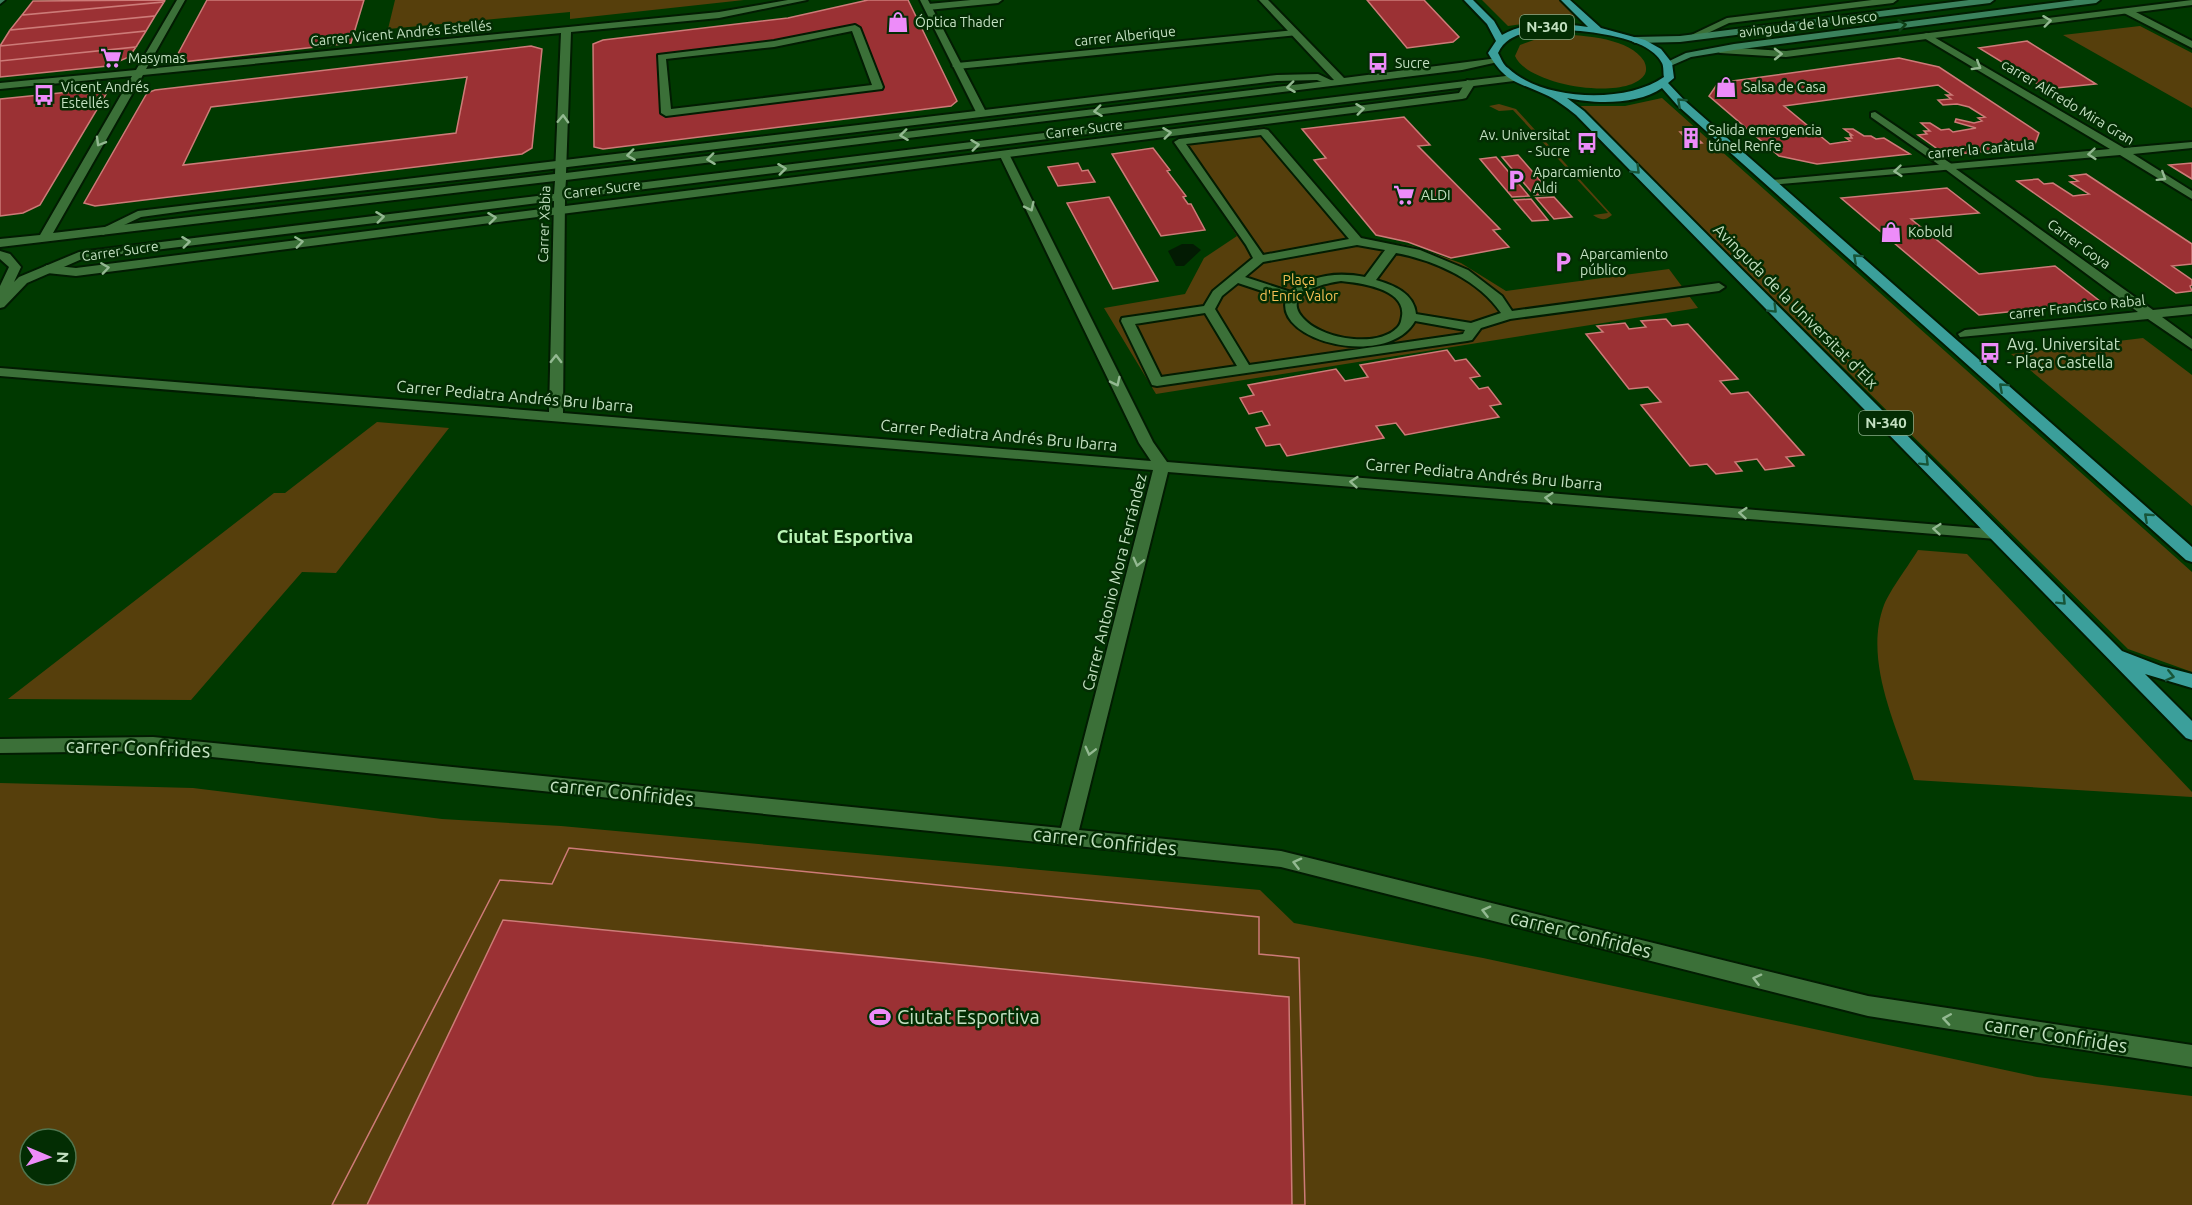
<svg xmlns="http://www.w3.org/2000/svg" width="2192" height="1205" viewBox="0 0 2192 1205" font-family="Ubuntu,sans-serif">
<rect width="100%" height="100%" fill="#003900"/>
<path fill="#563f0c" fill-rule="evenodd" d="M395,0H744L570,19V12L388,29Z
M1482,0H1565L1583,16L1508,26Z
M2140,26L2192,53V108L2063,35Z
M1548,35C1574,34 1628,36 1644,61C1646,65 1647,70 1645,74C1629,102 1527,86 1515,56L1520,45Z
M1662,98L2192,572V672L2128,649L1579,106H1625Z
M1499,104L1516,109L1612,215C1605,221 1600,220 1593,215L1608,213L1513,110L1499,111L1489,106Z
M1265,127L1363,238L1412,246L1461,263L1506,291L1669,269L1698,308L1156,394L1104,308L1185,294L1204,258L1237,236L1174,140Z
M2143,338L2192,375V506L2011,354Z
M377,422L449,428L336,573L302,572L191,700L8,699L274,493H285Z
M1918,550L1967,554L2192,792V797L1914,780C1897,727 1863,661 1884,605C1890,590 1909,565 1918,550Z
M0,783L193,788L442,819L561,826L1260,890L1294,923L1483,958L2037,1077L2192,1096V1205H0ZM30,1139H66V1175H30Z"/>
<path fill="#031b03" d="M1182,244H1193L1201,250L1184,266H1176L1168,251Z"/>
<path fill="#9b3134" stroke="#cd7b78" stroke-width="1.5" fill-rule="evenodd" d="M165,0L164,2L22,15L33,1Z
M207,0H364L351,43L173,63Z
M868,0H908L957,101L951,106L603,149L594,147L593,44L603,40L788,18ZM855,28L878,87L666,113L661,57L790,41Z
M1367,0H1424L1459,37L1453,42L1407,48Z
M164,2L155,16L10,30L22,15Z
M155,16L146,31L0,46L10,30Z
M146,31L136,47L0,61V46Z
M2027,41L2096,84L2046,89L1979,48Z
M531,46L542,49L532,148L522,154L95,206L84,203L147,93L155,90ZM467,77L456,133L183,165L211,107Z
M136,47L129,57L108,66L0,77V61Z
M1899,58L1939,67L2039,133L2034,147L1946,155L1918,135L1927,134L1924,131H1930L1921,123H1930L1941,130L1949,129L1953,132L1976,128L1955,122L1956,119L1974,123L1982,121L1978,118L1985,117L1969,107L1957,104L1943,105L1938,100L1951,99L1946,95H1952L1938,85L1784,106L1830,144L1850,141L1846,138H1852L1850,135H1852L1844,129H1853L1864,136H1871L1876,139L1884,138L1910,154L1817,164L1779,156L1709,96L1718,83Z
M99,89L108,91L40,205L23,213L0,216V99Z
M1404,117L1430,145L1418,146L1500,229L1493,230L1509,247L1451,258L1408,242L1376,235L1314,160L1326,158L1302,129Z
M1680,132H1690L1702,143L1691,144Z
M1153,148L1170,170L1167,171L1186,196L1183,197L1188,204H1191L1205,230L1161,236L1112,154Z
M1518,155L1552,194L1534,195L1502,157Z
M1496,157L1529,196L1512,197L1480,159Z
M1078,163L1082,171L1088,170L1095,182L1058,186L1048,167Z
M2192,163V179L2169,165Z
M2086,174L2192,244V264L2172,266L2192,280V285L2190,286L2192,291L2176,293L2017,181L2038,179L2044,184L2053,183L2073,196L2089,194L2070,182L2078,181L2070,176Z
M1947,188L1979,213L1911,219L1979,274L2055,266L2101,302L1979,315L1841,198Z
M1109,197L1158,281L1113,289L1067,203Z
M1554,197L1572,217L1554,219L1536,198Z
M1531,199L1548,220L1532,221L1514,200Z
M1666,319L1672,326L1688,324L1738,379L1720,381L1731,394L1748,392L1804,455L1786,457L1794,466L1765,470L1757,459L1735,462L1742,471L1716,474L1707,464L1690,466L1641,405L1661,402L1648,387L1629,389L1586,334L1603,332L1597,326L1625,323L1629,329L1646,327L1641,321Z
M1447,350L1455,361L1466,359L1480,376L1470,378L1479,389L1488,387L1501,404L1490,406L1499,417L1405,435L1396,423L1376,426L1384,438L1287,456L1280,444L1266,446L1256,428L1270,425L1262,411L1249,414L1240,398L1254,395L1248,385L1336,369L1345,381L1368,377L1360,365Z
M569,848L1259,917V954L1299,958L1305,1205H1292L1289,997L503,920L367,1205H332L500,880L552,884Z
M569,848L1259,917V954L1299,958L1305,1205H332L500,880L552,884Z"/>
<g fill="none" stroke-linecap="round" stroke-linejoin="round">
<defs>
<path id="service" d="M1872,0H1897L1893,3L1729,23L1693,40L1685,38L1727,18Z
M2192,0V5L1786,57L1720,53L1715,50L1720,47L1786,51Z
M1318,74L1335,82L1330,85L1317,80L1277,81L510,174L199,209L141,217L103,235L97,231L138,211L1277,75Z
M1467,80L1476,82L1466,98L1462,99L76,276L47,273L41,269L47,265L76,268L1459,93Z
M1875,112L1953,165V169H1945L1871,117V113Z"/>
<path id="pedestrian" d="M971,0H1002L998,3L928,10L924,7L928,4Z
M2124,9H2130L2192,41V48L2124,13Z
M855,25L860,28L883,87L882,89L666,116L661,113L658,55L774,41ZM852,31L872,85L671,109L666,59L774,47Z
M1295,30L1298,31V35L957,69L952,66L957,63Z
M1264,129L1268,130L1361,238L1420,250L1468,270L1502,296L1512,311L1719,283L1725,287L1719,291L1510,319L1481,328L1472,340L1467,341L1157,386L1152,385L1121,321L1122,318L1204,306L1213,291L1253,258L1246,245L1174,142L1179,139ZM1261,135L1349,239L1263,255L1186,144ZM1357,245L1385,250L1365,277C1340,272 1310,274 1291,292L1245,277L1263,262ZM1396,253C1434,260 1479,280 1501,313L1471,323L1416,314C1414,293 1393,285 1376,280ZM1341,281C1361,283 1406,289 1402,316C1401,321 1401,324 1397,328C1377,348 1325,339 1306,321C1278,295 1320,284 1341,281ZM1238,283L1286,299C1274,342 1388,369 1415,321L1465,330L1463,334L1249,365L1215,309L1222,296ZM1205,313L1237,366L1161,377L1135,324Z
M1949,164L2153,310L2192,306V314L2162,317L2192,339V349L2148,319L1960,337L1958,334L1965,330L2138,312L1945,169L1944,167Z"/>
<path id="minor" d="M177,0H185L146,69L719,12L788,0H807L719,18L571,32L566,173L1334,80L1259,0H1268L1344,78L1498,58V62L1462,70L566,180L565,192L1514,75L1519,78L1514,81L565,199L563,413L1151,461L1139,443L999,154L1004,151L1009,154L1153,442L1167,462L2002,530L2004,534L2002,538L1996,539L1168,472L1079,830L1281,851L1868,996L2192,1045V1067L1868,1016L1281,867L153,751L0,753V739L153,737L1061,828L1153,470L0,376V368L549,412L554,201L82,259L27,283L4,307L0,308V286L9,267L0,259V251L10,254L21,267L14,282L19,277L79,252L554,194L555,181L0,247V239L40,235L132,76L0,89V83L136,70ZM561,33L555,174L53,233L143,75Z
M920,0H928L986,112L985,114L976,112Z
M1927,33L2124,148L2192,142V148L2133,154L2192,191V199L2120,155L1768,185V181L1772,180L2110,149L1924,38V34Z"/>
<path id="secondary" d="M0,0H5L0,4Z
M1969,0H1994L1990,3L1680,42L1635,43L1630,40L1635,37L1680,36Z
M2075,0H2100L2096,3L1734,50L1691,57L1668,67L1663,64L1686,53L1734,44Z"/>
<path id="trunk" d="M1464,0H1473L1494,21L1502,35C1527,20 1560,23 1588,27L1561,0H1570L1601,28L1645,40L1661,49L1672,63L1674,78L1668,83L1685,101L2192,547V562L2186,560L1677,105L1662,88C1638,105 1594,104 1567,98L1584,111L2122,651L2161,666L2192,674V688L2145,674L2192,721V740L2186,738L1576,115C1566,107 1556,99 1544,94C1515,81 1505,82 1488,53L1496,41L1487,24ZM1549,29C1577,30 1648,34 1662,63C1664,67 1663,73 1664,77C1626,104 1543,101 1508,68C1503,65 1501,58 1498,53C1507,33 1529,32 1549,29Z"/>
</defs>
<use href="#service" stroke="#021c02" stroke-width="4"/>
<use href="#pedestrian" stroke="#021c02" stroke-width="4"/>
<use href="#minor" stroke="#021c02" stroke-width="4"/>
<use href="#secondary" stroke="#021c02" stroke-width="4"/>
<use href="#trunk" stroke="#021c02" stroke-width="4"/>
<use href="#service" fill="#3b7038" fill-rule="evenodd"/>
<use href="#pedestrian" fill="#3b7038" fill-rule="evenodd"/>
<use href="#minor" fill="#3b7038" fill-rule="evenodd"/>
<use href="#secondary" fill="#3b825d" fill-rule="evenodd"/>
<use href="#trunk" fill="#3b9f9b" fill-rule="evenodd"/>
</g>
<defs><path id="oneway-chevron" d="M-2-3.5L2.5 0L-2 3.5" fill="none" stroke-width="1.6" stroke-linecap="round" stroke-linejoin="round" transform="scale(1.5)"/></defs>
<g stroke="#93b991">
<use href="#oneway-chevron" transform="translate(2047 21) rotate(-7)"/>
<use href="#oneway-chevron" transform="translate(1778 54) rotate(-1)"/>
<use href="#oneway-chevron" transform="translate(1977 66) rotate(31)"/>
<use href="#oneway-chevron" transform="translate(1291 87) rotate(173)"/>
<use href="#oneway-chevron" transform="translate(1360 109) rotate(-7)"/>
<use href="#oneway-chevron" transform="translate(1098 111) rotate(173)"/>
<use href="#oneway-chevron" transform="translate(563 119) rotate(-88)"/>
<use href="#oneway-chevron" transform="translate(1167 133) rotate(-7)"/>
<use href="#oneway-chevron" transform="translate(904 135) rotate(173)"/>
<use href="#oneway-chevron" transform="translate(100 142) rotate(120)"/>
<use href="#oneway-chevron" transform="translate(975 145) rotate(-7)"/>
<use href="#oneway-chevron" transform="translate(2092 154) rotate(175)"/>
<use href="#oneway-chevron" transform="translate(631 155) rotate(173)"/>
<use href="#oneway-chevron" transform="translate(711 159) rotate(173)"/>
<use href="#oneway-chevron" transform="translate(782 169) rotate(-7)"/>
<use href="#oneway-chevron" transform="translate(1898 171) rotate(175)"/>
<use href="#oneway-chevron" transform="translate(2162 177) rotate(32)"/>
<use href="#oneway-chevron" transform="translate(1030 207) rotate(64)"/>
<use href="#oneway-chevron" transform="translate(380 217) rotate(-7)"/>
<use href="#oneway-chevron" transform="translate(492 218) rotate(-7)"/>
<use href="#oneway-chevron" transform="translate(186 242) rotate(-7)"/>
<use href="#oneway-chevron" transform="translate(299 242) rotate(-8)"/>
<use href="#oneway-chevron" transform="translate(105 268) rotate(-8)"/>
<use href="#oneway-chevron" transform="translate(556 359) rotate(-89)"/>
<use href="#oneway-chevron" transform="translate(1116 382) rotate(64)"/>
<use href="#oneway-chevron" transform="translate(1354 482) rotate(-175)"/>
<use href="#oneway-chevron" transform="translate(1549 498) rotate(-175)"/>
<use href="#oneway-chevron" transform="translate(1743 513) rotate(-175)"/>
<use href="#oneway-chevron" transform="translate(1937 529) rotate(-175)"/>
<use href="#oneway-chevron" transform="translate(1138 562) rotate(104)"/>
<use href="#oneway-chevron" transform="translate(1090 751) rotate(104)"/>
<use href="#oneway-chevron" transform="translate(1297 863) rotate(-166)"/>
<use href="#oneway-chevron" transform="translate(1486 911) rotate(-166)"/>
<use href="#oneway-chevron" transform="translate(1757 979) rotate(-166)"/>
<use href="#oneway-chevron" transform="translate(1947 1019) rotate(-171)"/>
</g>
<use stroke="#0e3e15" href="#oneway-chevron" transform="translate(1902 25) rotate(-7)"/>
<g stroke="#175538">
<use href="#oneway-chevron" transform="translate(1681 102) rotate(-137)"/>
<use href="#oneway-chevron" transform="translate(1636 170) rotate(45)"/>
<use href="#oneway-chevron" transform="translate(1857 258) rotate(-138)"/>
<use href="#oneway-chevron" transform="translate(1773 309) rotate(45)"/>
<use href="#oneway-chevron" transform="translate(2003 387) rotate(-138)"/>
<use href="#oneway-chevron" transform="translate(1925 462) rotate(45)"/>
<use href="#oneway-chevron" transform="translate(2148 517) rotate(-138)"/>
<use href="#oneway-chevron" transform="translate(2062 601) rotate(45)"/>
<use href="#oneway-chevron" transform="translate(2170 676) rotate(13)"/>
</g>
<defs>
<symbol id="shop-bare" viewBox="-9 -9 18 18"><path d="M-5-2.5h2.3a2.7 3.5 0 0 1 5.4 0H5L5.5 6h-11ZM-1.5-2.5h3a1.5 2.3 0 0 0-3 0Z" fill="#ed8cf9" stroke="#032d03" stroke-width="2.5" paint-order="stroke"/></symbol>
<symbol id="supermarket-bare" viewBox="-9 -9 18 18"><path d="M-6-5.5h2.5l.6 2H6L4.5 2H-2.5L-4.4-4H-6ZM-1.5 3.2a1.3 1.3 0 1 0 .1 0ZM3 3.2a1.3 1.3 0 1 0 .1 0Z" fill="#ed8cf9" stroke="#032d03" stroke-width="2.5" paint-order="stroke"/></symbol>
<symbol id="bus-bare" viewBox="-9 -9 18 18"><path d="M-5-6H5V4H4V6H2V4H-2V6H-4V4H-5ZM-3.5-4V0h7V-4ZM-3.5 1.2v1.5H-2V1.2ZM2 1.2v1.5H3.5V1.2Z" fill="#ed8cf9" stroke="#032d03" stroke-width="2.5" paint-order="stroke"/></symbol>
<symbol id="building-bare" viewBox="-9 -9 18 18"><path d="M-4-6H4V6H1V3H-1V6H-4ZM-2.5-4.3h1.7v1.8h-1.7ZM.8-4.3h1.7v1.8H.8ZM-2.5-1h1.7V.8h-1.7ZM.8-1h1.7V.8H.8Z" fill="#ed8cf9" stroke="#032d03" stroke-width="2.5" paint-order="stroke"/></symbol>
<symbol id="parking-bare" viewBox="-9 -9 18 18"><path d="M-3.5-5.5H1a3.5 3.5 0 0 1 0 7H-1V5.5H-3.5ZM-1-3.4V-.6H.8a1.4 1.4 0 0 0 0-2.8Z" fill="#ed8cf9" stroke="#032d03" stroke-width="2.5" paint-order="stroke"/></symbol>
<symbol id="stadium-bare" viewBox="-9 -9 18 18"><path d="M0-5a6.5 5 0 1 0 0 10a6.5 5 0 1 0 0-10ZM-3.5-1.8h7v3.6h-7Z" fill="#ed8cf9" stroke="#032d03" stroke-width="2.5" paint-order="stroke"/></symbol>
</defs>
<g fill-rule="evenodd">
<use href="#shop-bare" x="883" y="7" width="30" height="30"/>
<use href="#supermarket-bare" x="96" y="43" width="30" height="30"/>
<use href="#bus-bare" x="1363" y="48" width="30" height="30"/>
<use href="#shop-bare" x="1711" y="72" width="30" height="30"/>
<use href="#bus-bare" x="29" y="80" width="30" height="30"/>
<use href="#building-bare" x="1676" y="123" width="30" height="30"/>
<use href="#bus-bare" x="1572" y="128" width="30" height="30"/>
<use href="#parking-bare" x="1501" y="165" width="30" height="30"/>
<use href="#supermarket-bare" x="1389" y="180" width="30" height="30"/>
<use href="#shop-bare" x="1876" y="217" width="30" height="30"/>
<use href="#parking-bare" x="1548" y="247" width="30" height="30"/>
<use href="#bus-bare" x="1975" y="338" width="30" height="30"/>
<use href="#stadium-bare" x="865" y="1002" width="30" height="30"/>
</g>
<g text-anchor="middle" stroke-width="5" stroke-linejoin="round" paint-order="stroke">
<g font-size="14" fill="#c3e0c1" stroke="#032d03" text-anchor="start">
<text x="915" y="27">Óptica Thader</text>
<text x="128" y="63">Masymas</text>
<text x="1395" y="68">Sucre</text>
<text x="61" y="92">Vicent Andrés<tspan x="61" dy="16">Estellés</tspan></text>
<text x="1743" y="92">Salsa de Casa</text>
<text x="1708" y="135">Salida emergencia<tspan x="1708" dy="16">túnel Renfe</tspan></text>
<text x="1570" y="140" text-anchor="end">Av. Universitat<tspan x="1570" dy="16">- Sucre</tspan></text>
<text x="1533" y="177">Aparcamiento<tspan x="1533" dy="16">Aldi</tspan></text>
<text x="1421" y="200">ALDI</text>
<text x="1908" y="237">Kobold</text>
<text x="1580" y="259">Aparcamiento<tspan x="1580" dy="16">público</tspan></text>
</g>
<g font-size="14" fill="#c3e0c1" stroke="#032d03">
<text transform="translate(1808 24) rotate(-7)" y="5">avinguda de la Unesco</text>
<text transform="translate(401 33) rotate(-5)" y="5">Carrer Vicent Andrés Estellés</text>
<text transform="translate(1125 36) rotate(-6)" y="5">carrer Alberique</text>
<text transform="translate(2068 102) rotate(31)" y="5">carrer Alfredo Mira Gran</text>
<text transform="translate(1084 129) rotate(-7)" y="5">Carrer Sucre</text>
<text transform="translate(1981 149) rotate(-5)" y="5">carrer la Caràtula</text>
<text transform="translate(602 189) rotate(-7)" y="5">Carrer Sucre</text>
<text transform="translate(544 224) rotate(-88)" y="5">Carrer Xàbia</text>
<text transform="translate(2079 244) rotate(36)" y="5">Carrer Goya</text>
<text transform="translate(120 251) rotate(-8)" y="5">Carrer Sucre</text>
<text transform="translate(2077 307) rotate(-6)" y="5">carrer Francisco Rabal</text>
</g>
<g font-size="14" fill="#f6c156" stroke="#032d03">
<text x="1299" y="285">Plaça<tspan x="1299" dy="16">d'Enric Valor</tspan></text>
</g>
<g fill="#032d03" stroke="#89aa88" stroke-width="1.5">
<rect x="1520" y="15" width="54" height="24" rx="4.5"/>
<rect x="1859" y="411" width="54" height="24" rx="4.5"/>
</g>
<g font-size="15" font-weight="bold" fill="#c3e0c1">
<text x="1547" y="32">N-340</text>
<text x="1886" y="428">N-340</text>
</g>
<g font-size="16" fill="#c3e0c1" stroke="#032d03">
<text transform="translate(1796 306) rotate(45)" y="6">Avinguda de la Universitat d'Elx</text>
<text transform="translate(515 396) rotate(5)" y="6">Carrer Pediatra Andrés Bru Ibarra</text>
<text transform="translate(999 435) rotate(5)" y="6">Carrer Pediatra Andrés Bru Ibarra</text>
<text transform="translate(1484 474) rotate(5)" y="6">Carrer Pediatra Andrés Bru Ibarra</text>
<text transform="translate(1114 582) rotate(-76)" y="6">Carrer Antonio Mora Ferrández</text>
</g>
<g font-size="16" fill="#c3e0c1" stroke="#032d03" text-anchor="start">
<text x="2007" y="350">Avg. Universitat<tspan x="2007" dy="18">- Plaça Castella</tspan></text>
</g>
<g font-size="18" font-weight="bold" fill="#baf5b6" stroke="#032d03">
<text x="845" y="543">Ciutat Esportiva</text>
</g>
<g font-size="20" fill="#c3e0c1" stroke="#032d03">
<text transform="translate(138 748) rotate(2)" y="7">carrer Confrides</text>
<text transform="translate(622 792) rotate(6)" y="7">carrer Confrides</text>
<text transform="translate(1105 841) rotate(6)" y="7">carrer Confrides</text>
<text transform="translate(1581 934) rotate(14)" y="7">carrer Confrides</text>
<text transform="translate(2056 1035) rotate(9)" y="7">carrer Confrides</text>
</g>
<g font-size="20" fill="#c3e0c1" stroke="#032d03" text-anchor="start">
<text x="897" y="1024">Ciutat Esportiva</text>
</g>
</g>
<g transform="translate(48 1157) rotate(92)"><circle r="28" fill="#032d03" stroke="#50754f" stroke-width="1.5"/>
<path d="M0-4.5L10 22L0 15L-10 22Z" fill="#ed8cf9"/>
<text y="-9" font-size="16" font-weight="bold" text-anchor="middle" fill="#c3e0c1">N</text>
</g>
</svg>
